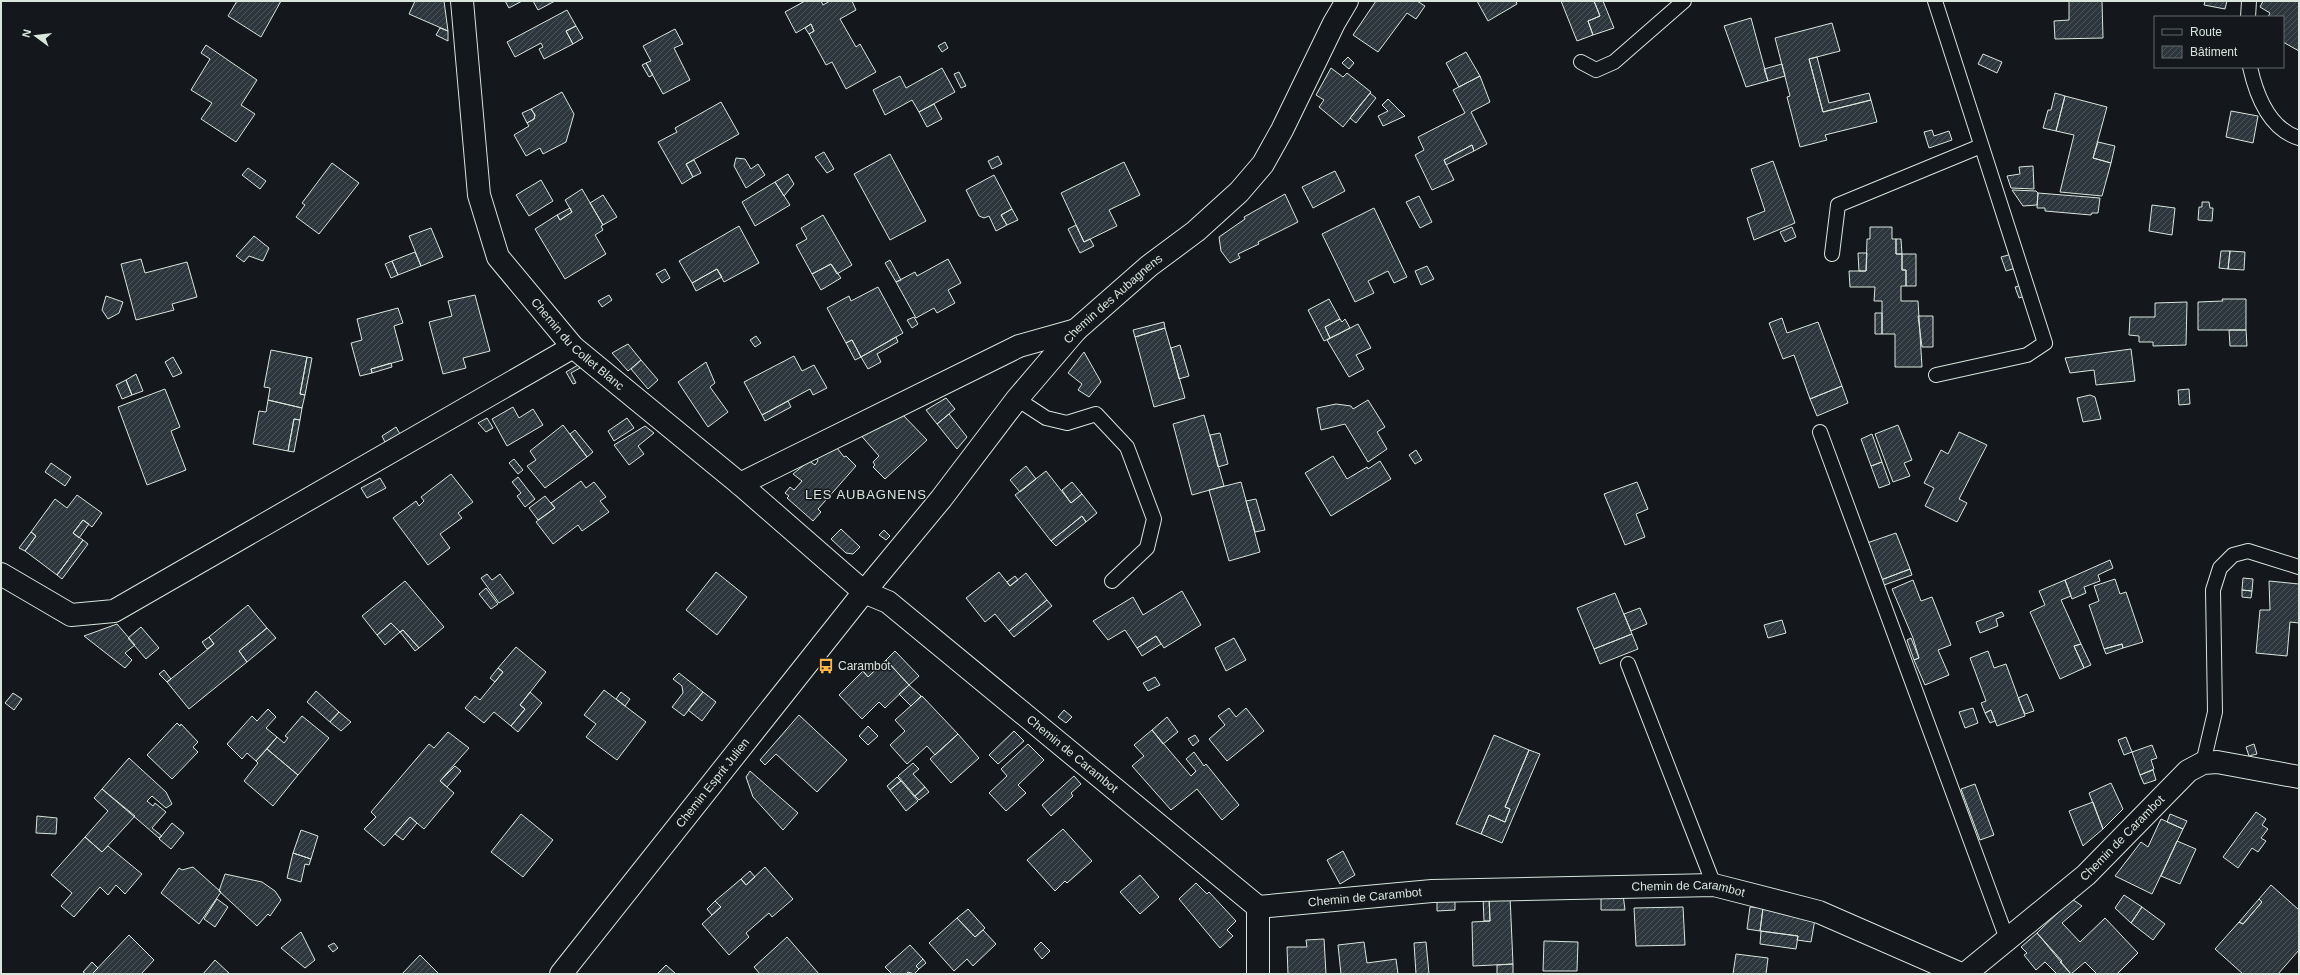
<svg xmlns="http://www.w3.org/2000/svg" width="2300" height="975" viewBox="0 0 2300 975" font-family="Arial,sans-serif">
<defs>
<pattern id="building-hatch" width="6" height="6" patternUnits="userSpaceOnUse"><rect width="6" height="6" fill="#2c363c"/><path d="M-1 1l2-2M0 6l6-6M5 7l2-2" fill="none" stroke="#4a5358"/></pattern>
</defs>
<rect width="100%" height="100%" fill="#14181c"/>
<path fill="url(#building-hatch)" stroke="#d8e6dc" d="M237,1H281L261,37L228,16Z
M415,1H444L448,31L409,14Z
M505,1H522L509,8Z
M533,1H555L538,10Z
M805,1H821L823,5L830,1H852L856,10L840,19L856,47L860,44L876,72L846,89L832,62L826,65L809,34L814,31L811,24L796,33L785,12Z
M1376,1H1417L1425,6L1416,19L1407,13L1378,52L1353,35Z
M1477,1H1516L1517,4L1488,21Z
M1561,1H1594L1600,16L1588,21L1593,35L1577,41Z
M1594,1H1603L1614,28L1593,35L1588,21L1600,16Z
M2069,1H2102L2103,38L2055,39L2054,21L2069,20Z
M2205,1H2227L2225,9L2204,5Z
M2263,1H2299V51L2283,42V17H2268L2270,13L2260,7Z
M567,10L576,26L566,31L573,44L544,59L539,49L543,47L541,43L515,57L507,42Z
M1751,18L1768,81L1746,87L1724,26Z
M1832,23L1840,51L1809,59L1823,112L1871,100L1877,122L1825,135L1827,140L1800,147L1787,97L1790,96L1775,38Z
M811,24L814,31L809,34L805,28Z
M576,26L583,38L573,44L566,31Z
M440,28L448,31V41L436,35Z
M675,29L683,44L674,48L690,80L663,94L646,63L651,61L643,46Z
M945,42L948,48L942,52L938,46Z
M206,45L257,80L241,105L255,114L236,142L201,119L212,103L191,90L210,59L201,53Z
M1466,52L1480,76L1459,87L1446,63Z
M1983,54L2002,62L1997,73L1978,64Z
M1348,57L1354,63L1349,69L1342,63Z
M1817,57L1829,103L1869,93L1871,100L1823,112L1809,59Z
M646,63L653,75L649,77L642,65Z
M1782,64L1785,76L1768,81L1764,69Z
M942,68L955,92L919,112L912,100L885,115L873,90L900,76L906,88Z
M1331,68L1343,77L1347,73L1371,92L1343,127L1319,107L1324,100L1316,95Z
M959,72L966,86L961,88L954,74Z
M1480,76L1490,102L1471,112L1487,144L1474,151L1472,145L1444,160L1454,180L1432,190L1415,155L1424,150L1418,137L1465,113L1453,90Z
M562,92L574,114L566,142L543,154L540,148L526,156L514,135L529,126L527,123L534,119L535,115L531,109Z
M1370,93L1376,98L1356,123L1350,118Z
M2055,93L2065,96L2056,131L2043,128L2048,110H2051Z
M2065,96L2107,107L2093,158L2111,163L2102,196L2060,192L2074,135L2056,131Z
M1388,99L1405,116L1383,126L1378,116L1388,111L1382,105Z
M721,102L739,134L686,164L693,177L682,184L658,142L677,132L675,128Z
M934,104L942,119L927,127L919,112Z
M531,109L535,115L534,119L527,123L522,113Z
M2231,111L2258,116L2253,143L2226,137Z
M1932,130L1934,136L1949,131L1952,140L1929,148L1924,132Z
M2098,142L2115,146L2111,163L2093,158Z
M1472,145L1474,151L1446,165L1444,160Z
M824,152L834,169L827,173L815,157Z
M890,154L926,221L890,240L854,174Z
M998,156L1002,164L992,169L988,161Z
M736,158L745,159L751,169L758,164L765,175L746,188L734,166Z
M694,160L701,173L693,177L686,164Z
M1773,161L1795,223L1754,240L1747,218L1765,211L1751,169Z
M1124,162L1140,195L1109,210L1117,226L1084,242L1061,193Z
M332,163L359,183L319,234L296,217L305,205L302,203Z
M2033,166L2034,189L2011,188L2007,176L2020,174L2019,167Z
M248,168L266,181L260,189L242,175Z
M1335,171L1345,191L1313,208L1302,187Z
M788,174L794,184L784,196L775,182Z
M994,175L1012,209L1001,215L1007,225L996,231L989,216L984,218L979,216L966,190Z
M541,180L553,201L529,216L516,195Z
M775,182L790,205L755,226L742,202Z
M582,189L603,225L601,226L603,230L595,235L606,254L565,279L535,229L557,215L560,220L572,212L565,200Z
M2012,190L2036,191L2038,193L2037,205L2023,206Z
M2038,193L2100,198L2098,213H2092L2091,215L2045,211V208H2037Z
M1285,194L1298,222L1258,242L1259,244L1238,254L1240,258L1230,263L1221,251L1219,237L1245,219L1244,217Z
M603,195L617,217L603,225L590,203Z
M1419,196L1432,222L1420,228L1406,202Z
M2202,202H2209L2210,208H2213L2212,221L2198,220L2199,207H2202Z
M2152,205L2175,208L2172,235L2149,231Z
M570,208L572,212L560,220L557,215Z
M1374,208L1407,277L1394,283L1388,271L1368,281L1374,293L1355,302L1322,234Z
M1012,209L1018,220L1007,225L1001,215Z
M823,215L852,265L837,274L831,264L812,274L796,245L807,239L801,228Z
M1076,225L1084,242L1090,239L1094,246L1080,253L1068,229Z
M739,226L759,263L724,282L717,269L692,283L679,261Z
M1792,227L1796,237L1785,242L1780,232Z
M1870,227H1892V239H1896V254H1902V270H1906V286H1901V301H1918L1922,367H1895V334H1882V301H1874L1875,287H1850L1849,271H1866L1867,239H1870Z
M431,228L443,257L421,266L409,236Z
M254,236L269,248L263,261L249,256L244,262L236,256Z
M1896,239H1901L1902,254H1896Z
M2221,251H2230L2228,269L2219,268Z
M2230,251L2245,252L2244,270L2228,269Z
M415,252L421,266L398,275L392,261Z
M1858,253H1867L1866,271H1859Z
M1902,254H1916V286H1906V270H1902Z
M2012,254L2016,268L2006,271L2001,257Z
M141,259L145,273L187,262L197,297L172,304L174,310L136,320L121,264Z
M948,259L961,283L948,290L955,303L937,313L934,308L916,318L896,282L915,272L917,276Z
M890,260L901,280L896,282L885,263Z
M392,261L398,275L391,278L385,264Z
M831,264L841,278L821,290L812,274Z
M1427,266L1434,279L1421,285L1415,271Z
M665,269L670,278L662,283L656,274Z
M717,269L722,277L696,291L692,283Z
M2022,285L2025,296L2019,298L2015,287Z
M878,287L903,333L861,357L852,340L846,343L827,308L849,296L851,301Z
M475,295L490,351L463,358L466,368L443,374L429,322L452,316L448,301Z
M609,295L612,300L602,307L598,301Z
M106,296L123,302L119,313L108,319L102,310Z
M1329,299L1340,319L1325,327L1330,338L1324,341L1308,310Z
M2222,299H2246V330H2198V302L2223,301Z
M2187,302L2186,345L2153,346V342H2139V336L2129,335L2130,317H2155V303Z
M398,308L403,323L394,326L403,360L371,369L372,373L360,376L351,343L362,340L357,319Z
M1875,313H1882V334H1875Z
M1918,316H1933V347H1922Z
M914,317L918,324L912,328L907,320Z
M1782,318L1787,333L1818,322L1842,386L1810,399L1794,355L1783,359L1769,323Z
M1340,319L1342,322L1345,319L1350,328L1330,338L1325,327Z
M1164,322L1165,328L1135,337L1133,330Z
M1358,324L1371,348L1356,355L1364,369L1349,377L1327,340Z
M1165,328L1185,398L1154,407L1135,337Z
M2229,330H2246L2247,346H2230Z
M756,336L761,343L755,347L750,340Z
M896,337L898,342L877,354L881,362L868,369L861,357Z
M852,340L861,357L855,360L846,343Z
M628,344L641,360L628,371L612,353Z
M1180,345L1189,376L1179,379L1171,348Z
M2131,349L2135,381L2096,385L2094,370L2070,373L2065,358Z
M271,350L307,357L300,394L305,395L302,408L268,400L270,388L264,387Z
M1084,352L1101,382L1089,397L1078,390L1082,384L1068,373Z
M794,356L802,371L814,365L827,388L813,395L810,389L762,415L744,382Z
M173,357L182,373L173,377L165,362Z
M307,357L312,358L305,395L300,394Z
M641,360L658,380L648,389L631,369Z
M706,362L715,383L710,387L728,412L708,427L678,382Z
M391,363L392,367L372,373L371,369Z
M578,365L580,368L571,373L576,383L573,384L566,372Z
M136,374L143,391L132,395L126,380Z
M126,380L132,395L122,399L116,385Z
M1842,386L1848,403L1817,416L1810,399Z
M165,389L180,427L171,431L186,470L147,485L118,407Z
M2189,389L2190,404L2179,405L2178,390Z
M2090,395L2095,397L2101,419L2083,422L2077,398Z
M946,398L955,409L937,424L926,410Z
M268,400L302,408L300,420L294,419L288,451L253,444L259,411L266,412Z
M1368,400L1385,427L1377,432L1387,449L1368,462L1345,424L1321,430L1317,408L1336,404L1351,406L1353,409Z
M788,401L791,407L765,421L762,415Z
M513,407L519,418L533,409L543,425L507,446L492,419Z
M902,414L927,440L885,479L873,467L875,465L873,462L879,456L858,432Z
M949,414L967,437L957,449L937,424Z
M1204,415L1224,486L1192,495L1173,424Z
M487,418L493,428L486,432L478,423Z
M627,418L634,428L614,441L608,431Z
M294,419L300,420L294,452L288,451Z
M563,425L587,457L545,488L527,466L536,460L530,451Z
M1898,425L1912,460L1904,463L1910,476L1893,482L1875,434Z
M645,426L654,433L638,446L644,454L629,465L614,445Z
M396,427L400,434L385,442L382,436Z
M575,430L593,452L587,457L570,434Z
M1959,432L1987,445L1959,499L1967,503L1957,522L1925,506L1934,488L1924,483L1941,450L1948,454Z
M1220,433L1228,464L1218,467L1210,435Z
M1872,434L1882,462L1871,466L1861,439Z
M834,444L844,457L846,456L856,466L818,509L821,512L813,521L787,498L789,496L785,493L790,487L794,490L802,481L793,474L809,461L815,465L818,461L814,455Z
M1416,450L1422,460L1415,464L1409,455Z
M1333,456L1347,479L1367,467L1368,469L1380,461L1391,479L1331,516L1305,473Z
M514,459L523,470L518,474L509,463Z
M1882,462L1890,484L1879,488L1871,466Z
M51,463L71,477L65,486L45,472Z
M1026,466L1036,479L1020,492L1010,480Z
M1046,471L1071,503L1082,494L1097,513L1086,522L1082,516L1051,541L1015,495Z
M451,474L473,502L458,513L462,518L440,534L450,548L428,565L393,518L416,501L419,506L424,501L421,497Z
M518,477L535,499L525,507L517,496L521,493L512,482Z
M380,478L386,488L367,498L361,488Z
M581,481L586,488L594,482L606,497L600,501L609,512L582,531L578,525L553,544L536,522L555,508L551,503Z
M1072,482L1082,494L1071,503L1062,490Z
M1241,482L1260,552L1229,561L1209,490Z
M1637,482L1648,509L1636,514L1645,537L1625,545L1604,494Z
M77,495L102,513L92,527L83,520L73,533L83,540L57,575L25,551L36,536L31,532L55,499L67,508Z
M545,496L555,508L538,520L529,508Z
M1256,499L1265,530L1255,532L1246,501Z
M1082,516L1086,522L1056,546L1051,541Z
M83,520L89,524L79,538L73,533Z
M841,529L860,547L853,554L846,553L831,539Z
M884,530L890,536L886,540L879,535Z
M31,532L36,536L25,551L19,548Z
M1896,533L1910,569L1881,580L1867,543Z
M83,540L88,544L62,579L57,575Z
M2110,560L2113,568L2098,575L2100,581L2084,587L2086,593L2072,599L2065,580Z
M1910,569L1912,575L1884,585L1881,580Z
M716,572L747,597L717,635L686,610Z
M999,572L1010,586L1026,573L1047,600L1009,631L995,614L985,622L966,598Z
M487,574L492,580L500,574L514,593L499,603L481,578Z
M1015,576L1018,580L1010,586L1007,582Z
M2243,578L2253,579L2252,591L2242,590Z
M2115,579L2120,594L2126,592L2143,642L2123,648L2122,644L2104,649L2089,605L2099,601L2094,586Z
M1913,580L1921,601L1932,597L1951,645L1938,650L1949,675L1925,685L1914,660L1919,658L1913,638L1892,589Z
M2065,580L2071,596L2061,600L2081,644L2074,646L2084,668L2060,679L2030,612L2045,605L2039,591Z
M405,581L444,627L419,648L403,630L400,632L391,623L377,635L362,616Z
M2269,581L2299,584V623L2290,622L2287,656L2256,653L2260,610H2270Z
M486,588L498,604L491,609L479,594Z
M2242,590L2252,591L2251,598L2242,597Z
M1182,591L1201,625L1164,648L1156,636L1137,648L1125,630L1108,640L1093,621L1133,597L1143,615Z
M1615,593L1632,634L1594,649L1577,608Z
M1047,600L1052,606L1014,637L1009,631Z
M248,605L267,628L239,651L247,662L189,709L167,682L214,644L209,637Z
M1640,608L1647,624L1631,631L1624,614Z
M2002,612L2004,616L1996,619L1998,626L1980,633L1976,622Z
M1782,620L1786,633L1768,638L1764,625Z
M391,623L400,632L385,645L377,635Z
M117,624L135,645L125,653L132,660L125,668L84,636Z
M141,627L159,648L146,659L128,638Z
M267,628L276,638L247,662L239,651Z
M403,630L419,648L415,651L400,632Z
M1632,634L1638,649L1600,664L1594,649Z
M1156,636L1161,644L1142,656L1137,648Z
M209,637L214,644L207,649L202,642Z
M1234,638L1246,660L1226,671L1215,648Z
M1911,638L1919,658L1914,660L1907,640Z
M2081,644L2091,665L2084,668L2074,646Z
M2122,644L2123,648L2106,654L2104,649Z
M516,647L546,672L520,705L525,709L511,726L494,712L484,723L465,708L475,696L480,700L503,672L498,668Z
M895,651L919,676L909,685L886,660Z
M1988,651L1994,668L2006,664L2025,716L1997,726L1991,710L1985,713L1981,703L1986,701L1970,658Z
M886,660L909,685L885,708L879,702L862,719L839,695L863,671L868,677Z
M869,666L874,671L868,677L863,671Z
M498,668L503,672L495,682L490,678Z
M164,670L171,679L167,682L159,674Z
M679,673L703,692L684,716L672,707L683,693L682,686L673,679Z
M1155,677L1160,685L1148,691L1143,683Z
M909,685L921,696L911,706L899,694Z
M604,690L646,722L617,760L586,737L596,724L584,715Z
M316,691L339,712L330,722L307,702Z
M530,692L542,703L518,732L511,726L525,709L520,705Z
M621,692L630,699L625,706L616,699Z
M703,692L716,702L702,721L688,710Z
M13,693L22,699L14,710L5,703Z
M2027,694L2034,711L2025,714L2018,698Z
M922,696L958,734L935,755L927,746L907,764L890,745L905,731L895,720Z
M1229,708L1236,717L1246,708L1264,731L1227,761L1209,739L1225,725L1218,716Z
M1973,708L1978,723L1965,728L1959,712Z
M268,709L276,717L266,728L277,737L256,761L247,753L242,759L227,744L252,716L257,721Z
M1064,710L1072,717L1066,723L1058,717Z
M1991,710L1995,721L1990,723L1985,713Z
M339,712L351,722L341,731L330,722Z
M799,715L847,760L817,792L776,754L765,765L760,760Z
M302,716L329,738L298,775L267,749L277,737L284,743L288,738L285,736Z
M1167,717L1178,732L1163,744L1152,730Z
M177,723L180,726L181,724L198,742L193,747L198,752L172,779L147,755Z
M868,726L878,736L868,745L859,736Z
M1152,730L1191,776L1196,771L1186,759L1194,752L1204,766L1206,764L1239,805L1222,820L1197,789L1171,810L1132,766L1144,756L1134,745Z
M1014,731L1024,741L998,764L989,755Z
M448,732L469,748L440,781L454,793L424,829L410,817L384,846L364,829L376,817L371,812L429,744L434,748Z
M958,734L979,758L951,783L930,759Z
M1195,735L1199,741L1193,746L1188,739Z
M1494,735L1529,750L1505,807L1510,809L1505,822L1489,815L1481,834L1456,824Z
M2126,737L2132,752L2124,755L2118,740Z
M1028,744L1044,760L1018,785L1026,793L1006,811L989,793L1007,776L1001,769Z
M2254,744L2257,754L2249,756L2246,747Z
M2152,745L2157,758L2151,760L2154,769L2140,775L2132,752Z
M267,749L298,775L273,806L244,781L258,763L256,761Z
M1529,750L1540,754L1502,843L1481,834L1489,815L1505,822L1510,809L1505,807Z
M129,758L166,792L172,804L166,808L152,796L147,801L153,806L155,803L166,812L152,828L162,836L159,838L102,789Z
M913,763L919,769L913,774L925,787L915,796L898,776Z
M455,766L461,771L447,787L440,781Z
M2153,770L2156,780L2144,784L2140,775Z
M750,771L798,813L783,830L753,797L746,777Z
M1074,776L1081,784L1071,793L1073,796L1051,816L1042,805Z
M897,777L901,781L890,790L887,786Z
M901,781L918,801L906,811L890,790Z
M2111,783L2123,809L2103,829L2089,793Z
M1975,784L1994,835L1980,840L1961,789Z
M925,787L929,792L919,800L915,796Z
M102,789L135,816L102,852L85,837L108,811L94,798Z
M2093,802L2103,829L2083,846L2069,811Z
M2256,812L2266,819L2262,825L2268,829L2261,838L2266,841L2258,852L2252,848L2238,868L2223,857Z
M521,814L553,840L523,877L491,852Z
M2170,814L2187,821L2183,829L2167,822Z
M37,816L57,818L56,834L36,833Z
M410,817L417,823L403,840L395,834Z
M2161,819L2183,829L2152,894L2115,876L2141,842L2148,847Z
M172,823L184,833L171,849L159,839Z
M1063,829L1092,861L1067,883L1065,881L1055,891L1027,860Z
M301,830L318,836L311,859L293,853Z
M85,837L102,852L108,846L142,874L125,894L116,885L108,895L100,887L74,917L61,906L72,893L51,875Z
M2177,841L2196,849L2180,884L2161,876Z
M1343,851L1355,875L1340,884L1327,860Z
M293,853L311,859L309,865L305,864L301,882L287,878Z
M193,867L221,892L199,924L161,893L179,868L182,870Z
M765,867L793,899L772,917L769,913L746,933L749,937L729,955L702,924L721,907L715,901L741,879L746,885Z
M750,871L755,877L746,885L741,879Z
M225,874L262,882L275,891L281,900L270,916L268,914L257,926L219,891Z
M1140,875L1159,897L1140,914L1120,892Z
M1196,883L1207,894L1209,892L1236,921L1227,930L1233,936L1220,948L1179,899Z
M2271,885L2299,910V950L2278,974H2243L2215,949L2239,922L2243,924L2262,902L2259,899Z
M1623,894L1625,910H1601V895Z
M2124,895L2142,907L2131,923L2115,908Z
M1510,896L1513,964L1473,966L1472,922L1490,921L1489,897Z
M1483,897H1489L1490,921H1484Z
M1437,898H1455V910L1437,911Z
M217,899L228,907L215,927L204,919Z
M2072,899L2082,906L2062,923L2080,942L2105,918L2138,953L2117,974H2097L2085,962L2071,974L2037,933Z
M2259,899L2262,902L2243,924L2239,922Z
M715,901L721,907L712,915L707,909Z
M1683,907L1685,945L1636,946L1634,908Z
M1750,907L1763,908L1760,931L1747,929Z
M2142,907L2165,924L2153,940L2131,923Z
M1763,908L1815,919L1811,942L1797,940L1798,936L1760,931Z
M968,909L985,928L975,937L957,918Z
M957,918L975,937L983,930L996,944L973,966L967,959L954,971L929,943Z
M1761,931L1798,936L1796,949L1760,944Z
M301,932L315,960L305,968L281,948Z
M2037,933L2062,961L2060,962L2071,974H2057L2045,962L2036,970L2024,955L2027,953L2021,947Z
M129,935L154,960L141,974H92Z
M787,937L819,974H760L754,967Z
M1324,939L1326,974H1288L1287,947H1307L1306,940Z
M1544,941L1578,942L1577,971H1543Z
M1041,942L1050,951L1042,959L1034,949Z
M1364,942L1367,963L1396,959L1398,974H1341L1338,945Z
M1426,942L1429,974H1416L1414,943Z
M334,943L338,948L333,952L328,946Z
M910,945L923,959L916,966L919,969L914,974L908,972L906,974H892L885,967Z
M1736,954L1768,958L1766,974H1733Z
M420,955L439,974H402Z
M923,959L926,963L919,969L916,966Z
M215,960L230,974H203Z
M92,962L98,968L92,974H86L83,972Z
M1513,964V974H1497V965Z
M666,965L676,974H657Z"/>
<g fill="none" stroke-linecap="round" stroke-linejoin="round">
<defs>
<path id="service" d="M1935,1L2045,343L2027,355L1936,375
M2248,17L2249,1
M1581,62L1596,70L1614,62L1684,1
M2250,67C2256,94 2269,129 2299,138
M1832,254L1838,205L1981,146
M1017,399L1046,418L1067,423L1096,414L1127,447L1154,519L1147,548L1112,581
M1820,432L2007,939
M1628,664L1714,885
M2203,763L2215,712L2213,590L2220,568L2233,555L2248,551L2299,567"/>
<g id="minor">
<path id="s1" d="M462,1L479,195L498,257L573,347L740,484L864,592L888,602L1258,907L1432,891L1714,885L1819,912L1961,974"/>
<path d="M740,484L1019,346L1076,330"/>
<path d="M1,574L71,615L114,611L573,347"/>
<path d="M1258,974V907"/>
<path id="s2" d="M1965,974L2086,875L2188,771L2203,763L2217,762L2299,777"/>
</g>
<g id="tertiary">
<path id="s3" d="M561,974L864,592L941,499L1017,399L1076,330L1149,266L1196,231L1239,192L1263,164L1282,130L1334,23L1347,1"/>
</g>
</defs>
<use href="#service" stroke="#d8e6dc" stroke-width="16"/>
<use href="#minor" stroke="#d8e6dc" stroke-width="24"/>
<use href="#tertiary" stroke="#d8e6dc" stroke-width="24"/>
<use href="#service" stroke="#14181c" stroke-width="14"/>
<use href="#minor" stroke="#14181c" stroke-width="22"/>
<use href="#tertiary" stroke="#14181c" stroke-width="22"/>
</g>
<defs>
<symbol id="bus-bare" viewBox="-9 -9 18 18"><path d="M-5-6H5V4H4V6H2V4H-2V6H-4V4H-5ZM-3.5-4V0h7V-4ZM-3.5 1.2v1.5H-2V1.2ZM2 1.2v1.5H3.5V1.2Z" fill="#ffb74d" stroke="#14181c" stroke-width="2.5" paint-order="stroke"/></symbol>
</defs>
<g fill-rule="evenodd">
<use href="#bus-bare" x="815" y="655" width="22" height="22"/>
</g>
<g text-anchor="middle" stroke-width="3" stroke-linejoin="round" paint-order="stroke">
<g font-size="12" fill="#d8e6dc" stroke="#14181c">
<text dy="4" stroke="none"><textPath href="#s3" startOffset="873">Chemin des Aubagnens</textPath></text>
<text dy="4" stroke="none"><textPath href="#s1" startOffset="378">Chemin du Collet Blanc</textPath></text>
<text dy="4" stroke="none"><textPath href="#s1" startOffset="1022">Chemin de Carambot</textPath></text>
<text dy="4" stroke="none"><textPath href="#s3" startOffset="244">Chemin Esprit Julien</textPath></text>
<text dy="4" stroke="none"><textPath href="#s2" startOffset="208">Chemin de Carambot</textPath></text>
<text dy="4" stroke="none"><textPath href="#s1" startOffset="1694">Chemin de Carambot</textPath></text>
<text dy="4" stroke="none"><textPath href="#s1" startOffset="1370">Chemin de Carambot</textPath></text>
</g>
<g font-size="12" fill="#d8e6dc" stroke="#14181c" text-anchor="start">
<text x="838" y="670">Carambot</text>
</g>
<g font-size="13" letter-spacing="1" fill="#d8e6dc" stroke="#14181c">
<text x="866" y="499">LES AUBAGNENS</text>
</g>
</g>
<rect width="2300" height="975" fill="none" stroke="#d8e6dc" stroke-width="4"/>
<rect x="2154" y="16" width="130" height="52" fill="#14181c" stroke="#626a69"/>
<rect x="2162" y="29" width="20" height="6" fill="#14181c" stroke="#626a69"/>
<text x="2190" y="36" font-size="12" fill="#d8e6dc">Route</text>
<rect x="2162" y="46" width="20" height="12" fill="url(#building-hatch)" stroke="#626a69"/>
<text x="2190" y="56" font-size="12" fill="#d8e6dc">Bâtiment</text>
<g transform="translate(36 36) rotate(285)" stroke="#14181c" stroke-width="3" paint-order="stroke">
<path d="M0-3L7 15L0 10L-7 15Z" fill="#d8e6dc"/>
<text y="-6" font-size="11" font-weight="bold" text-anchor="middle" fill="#d8e6dc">N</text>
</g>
</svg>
